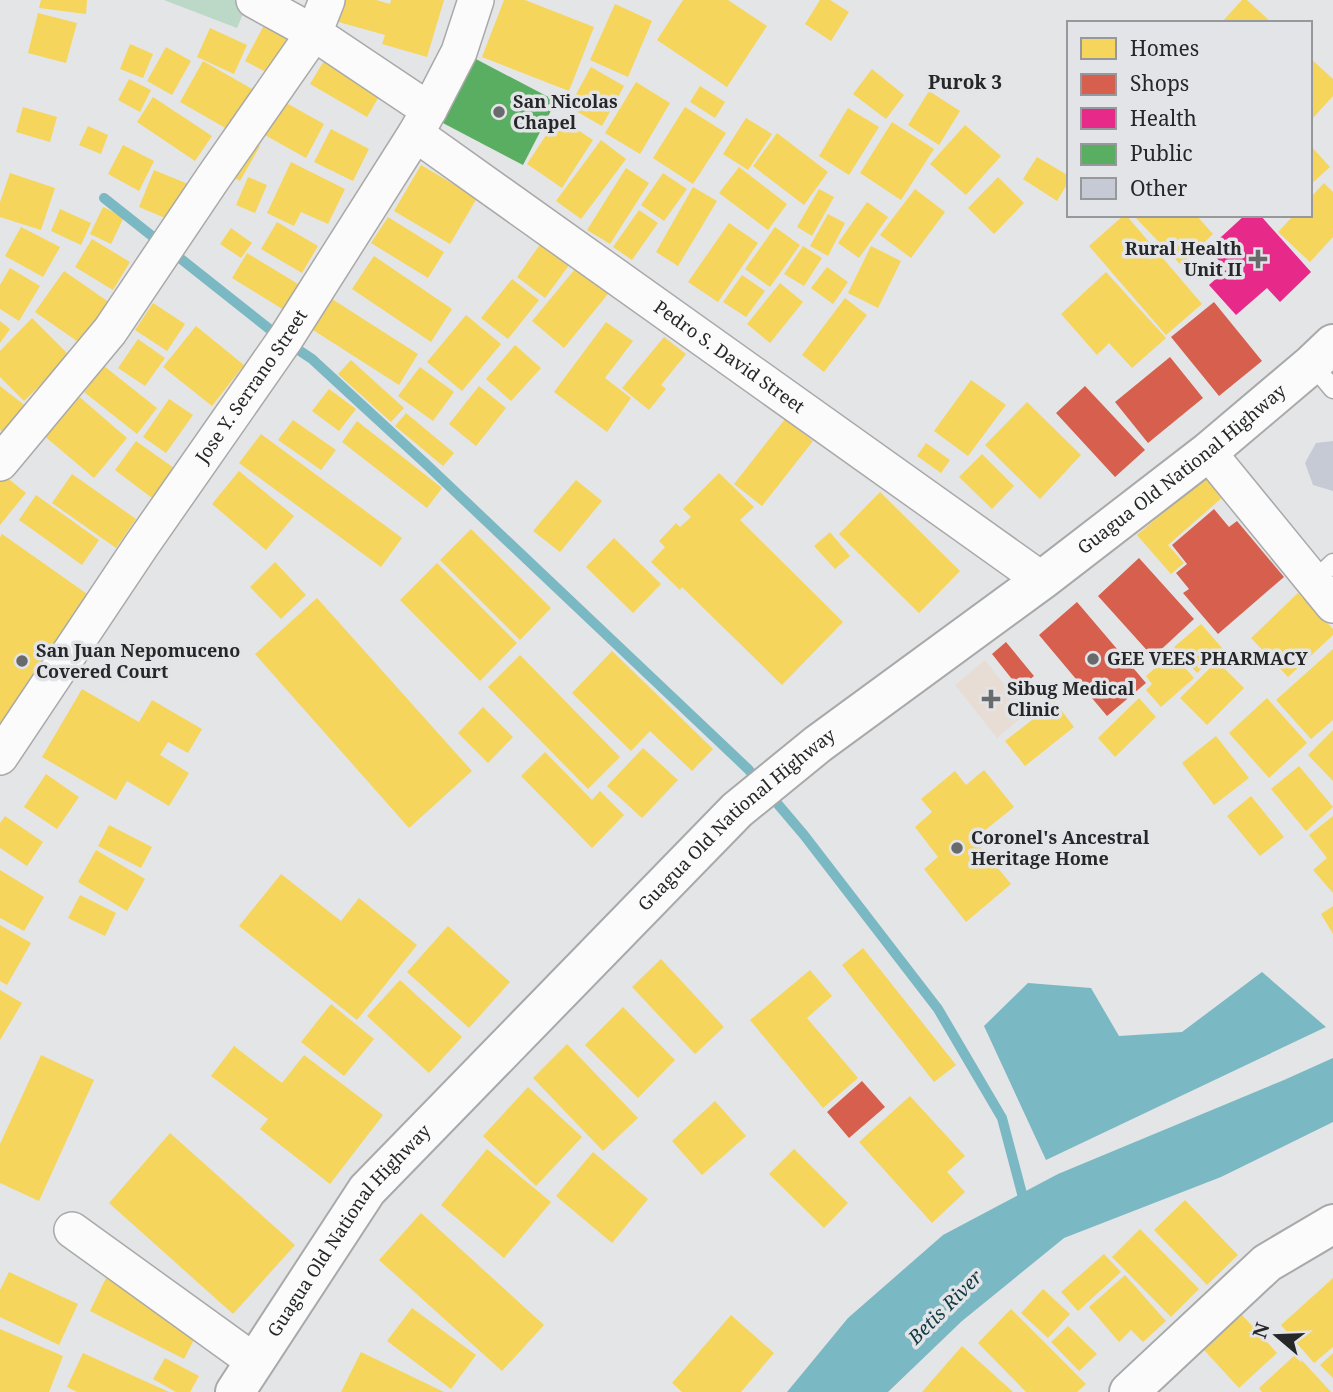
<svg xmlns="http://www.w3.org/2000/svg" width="1333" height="1392" viewBox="0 0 1333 1392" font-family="'Noto Serif',serif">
<rect width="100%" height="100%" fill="#e4e5e7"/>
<path fill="#e7ddd5" d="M985,660L1027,713L997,738L955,685Z"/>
<path fill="#bcd8c7" d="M164,0H249L237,28Z"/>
<path fill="#7ab8c3" d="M1262,972L1326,1027L1046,1160L984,1026L1028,983L1091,988L1119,1036L1182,1032Z
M1333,1058V1122L1221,1177L1064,1238L962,1321L888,1392H787L848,1318L943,1235L1058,1174L1284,1080Z"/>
<path fill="#f6d55c" d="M41,0H87L86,14L39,8Z
M334,0H376L390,4L391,0H444L427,57L382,44L385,35L328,19Z
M504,0H525L594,27L569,91L482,57Z
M683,0H728L767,26L727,87L657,40Z
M820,0H830L849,12L831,41L805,24Z
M1242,0H1247L1272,23H1221Z
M615,4L652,21L628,77L590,60Z
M38,13L77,23L66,63L28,53Z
M270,14L293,27L268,73L245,61Z
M210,28L247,45L234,74L197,57Z
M130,44L153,54L143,78L120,69Z
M166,47L191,61L172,95L147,81Z
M328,54L384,88L367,117L310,84Z
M1310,58L1333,79V96L1312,119L1310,118Z
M203,61L259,93L236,134L180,102Z
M591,67L624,86L602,126L569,107Z
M872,69L904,95L886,119L853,94Z
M129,79L151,90L140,112L118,100Z
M636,82L670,103L640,154L605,133Z
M700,86L725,102L715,118L690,102Z
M929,91L960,111L939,145L908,125Z
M153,97L212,136L195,161L137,122Z
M281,100L324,124L306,158L263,134Z
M23,107L57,117L50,142L16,132Z
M685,107L726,133L693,184L653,158Z
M848,108L879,127L849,175L819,156Z
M558,117L593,140L562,188L527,164Z
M746,118L772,134L748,170L723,154Z
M892,122L934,149L901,200L860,173Z
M965,125L1001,156L966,195L930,164Z
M88,126L108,135L101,154L79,145Z
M331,129L369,149L353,181L314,162Z
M777,133L828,172L804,205L753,166Z
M245,137L260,146L240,181L225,172Z
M601,140L626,159L581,219L556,201Z
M123,145L154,161L139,191L108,174Z
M1310,145L1330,167L1310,185Z
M1037,157L1069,176V181L1057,201L1023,179Z
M291,162L345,189L328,224L301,212L294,226L267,213Z
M421,165L477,198L450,244L394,211Z
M739,167L787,204L768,230L719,193Z
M626,168L649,183L610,244L587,230Z
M154,170L188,184L172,221L139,207Z
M10,173L55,188L41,230L0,217V202Z
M663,173L687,189L664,221L641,205Z
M248,177L267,185L255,213L236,205Z
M998,177L1024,203L994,234L968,208Z
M1324,183L1333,192V237L1310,262L1278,232L1294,215H1310V198Z
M693,187L717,201L678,266L656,252Z
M819,189L834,197L812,236L797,227Z
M915,189L945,212L911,258L880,235Z
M867,202L888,217L859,258L838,243Z
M103,207L124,217L111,244L90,234Z
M60,209L91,223L81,245L51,231Z
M639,210L658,223L632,260L613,247Z
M828,214L845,223L828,256L810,246Z
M1124,215H1126L1202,304L1166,335L1089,246Z
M1133,215H1196L1213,234L1181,265Z
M388,217L444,252L428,278L371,243Z
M277,222L318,246L302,273L261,249Z
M729,223L758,243L718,302L688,282Z
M21,227L60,247L43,277L5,256Z
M775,227L800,245L770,287L745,269Z
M231,228L252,243L241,258L220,244Z
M546,236L575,257L545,298L517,277Z
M92,239L130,262L113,290L75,267Z
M803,246L822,258L804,286L784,274Z
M871,246L901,261L878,308L848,293Z
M247,253L298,284L284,310L232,278Z
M374,256L452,309L431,342L352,289Z
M580,263L612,289L564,348L532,321Z
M827,267L848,282L833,304L811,288Z
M10,268L40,286L19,321L0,309V285Z
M64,271L113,305L84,346L35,312Z
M1106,272L1166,338L1132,368L1109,343L1097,355L1061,314Z
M742,275L765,291L746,317L723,302Z
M512,279L539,300L508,339L481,318Z
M780,283L803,302L770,343L747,324Z
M845,298L867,315L824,372L802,355Z
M332,299L418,354L399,385L313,330Z
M153,303L185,324L167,351L135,330Z
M466,315L501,344L462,391L427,362Z
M32,318L70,356L24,401L0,377V351Z
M0,321L10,329L0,343Z
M606,322L633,341L605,378L631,398L607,432L554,392Z
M196,326L244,365L212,406L163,367Z
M664,337L686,354L661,385L666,389L649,410L622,388Z
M138,339L165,358L145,386L118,368Z
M515,345L541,368L511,401L486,379Z
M351,360L404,408L391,422L338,374Z
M104,366L157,408L137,434L84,392Z
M420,367L454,392L433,421L398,396Z
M971,380L1006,405L968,456L934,431Z
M0,386L27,407L5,434L0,430Z
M479,386L506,408L476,446L449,424Z
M329,389L356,409L339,431L312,411Z
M76,394L127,438L94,478L42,434Z
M169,399L193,415L166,453L143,437Z
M1027,402L1081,455L1040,499L985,445Z
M406,413L454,453L443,466L395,426Z
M785,419L813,441L762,506L734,484Z
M293,420L336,450L321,470L278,440Z
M357,421L442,488L427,508L342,442Z
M261,434L402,538L381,567L239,463Z
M136,441L174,468L152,498L115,470Z
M926,443L950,460L941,473L917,456Z
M982,454L1014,486L992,509L959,477Z
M239,471L294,516L266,550L212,504Z
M0,472L26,493L0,525Z
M719,473L754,507L740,520L843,622L782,685L682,587L680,590L651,562L665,547L659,541L676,523L680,527L691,517L683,509Z
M72,474L136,519L116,548L52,503Z
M1206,476L1224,496L1168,545L1184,563L1171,574L1137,535Z
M576,480L602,501L560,552L533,531Z
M880,492L960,571L919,613L839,534Z
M36,495L99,540L82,565L19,520Z
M471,529L551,608L520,640L440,560Z
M830,532L850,556L835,569L814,546Z
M2,534L90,596L0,726V537Z
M614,538L661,584L633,613L586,567Z
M275,562L306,595L281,619L250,587Z
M437,563L517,643L480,681L400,600Z
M1298,593L1333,629V635L1288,677L1251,638Z
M317,598L472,771L409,828L255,654Z
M1201,624L1223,649L1197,673L1174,647Z
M1333,649V720L1311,739L1276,700Z
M612,651L713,749L692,771L650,731L631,751L572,693Z
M1172,653L1194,678L1161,707L1146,690L1152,684L1146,676Z
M520,655L620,757L588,789L488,687Z
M1217,661L1244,688L1207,725L1180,698Z
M82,689L139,722L152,700L202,729L188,753L168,742L160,755L189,773L169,806L127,781L116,800L42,757Z
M1139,698L1156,717L1115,757L1098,738Z
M1267,698L1307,743L1269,778L1229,733Z
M1055,702L1074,727L1025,766L1005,741Z
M483,707L513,737L488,763L458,733Z
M1333,730V781L1308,755Z
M1216,736L1249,778L1214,805L1182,763Z
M643,748L678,780L642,818L607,786Z
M545,752L592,800L600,791L624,815L592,848L521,776Z
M1299,766L1333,807L1306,831L1271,789Z
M984,770L1014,807L974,839L1011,884L966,922L924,869L938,857L915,827L932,812L921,799L955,771L966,785Z
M46,774L79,797L57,829L24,807Z
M1251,796L1284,837L1260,856L1227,816Z
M5,816L43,842L27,866L0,848V823Z
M1333,816V893L1313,870L1327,858L1309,835Z
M109,825L152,847L141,868L98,846Z
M96,850L145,879L127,911L78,882Z
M0,870L44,897L24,931L0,918Z
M281,874L341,921L359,898L417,945L357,1020L239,926Z
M80,895L116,913L105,936L68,918Z
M1333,906V934L1321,914Z
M0,925L31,943L7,985L0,981Z
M448,926L510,982L469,1028L407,972Z
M863,948L956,1065L934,1082L842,965Z
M661,959L724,1027L695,1054L632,987Z
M810,970L832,996L807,1018L858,1078L823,1108L750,1020Z
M400,980L462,1037L429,1073L367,1016Z
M0,990L22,1003L0,1040Z
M331,1004L374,1039L344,1076L301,1042Z
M623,1007L675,1060L638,1098L585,1045Z
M567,1044L638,1118L603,1151L533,1078Z
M234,1046L282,1083L304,1055L383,1115L330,1184L260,1129L268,1119L211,1076Z
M41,1055L94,1080L39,1201L0,1183V1144Z
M528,1087L582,1137L536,1186L483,1136Z
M910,1096L965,1156L947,1172L965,1192L932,1223L859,1142Z
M715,1101L746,1136L702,1175L672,1141Z
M170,1133L295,1245L233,1314L109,1203Z
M487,1149L551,1202L504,1258L441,1205Z
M794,1149L848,1203L824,1228L769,1174Z
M593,1152L648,1199L612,1243L556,1196Z
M1185,1200L1238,1255L1207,1285L1154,1230Z
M421,1213L544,1325L502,1371L379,1260Z
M1140,1229L1199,1289L1171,1317L1112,1257Z
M1104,1254L1121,1272L1078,1311L1061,1292Z
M9,1272L78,1304L59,1345L0,1317V1290Z
M1125,1275L1166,1321L1143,1342L1131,1330L1119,1342L1089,1307Z
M106,1278L201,1326L184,1359L90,1311Z
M1333,1278V1347L1314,1363L1281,1325Z
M1043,1289L1070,1314L1048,1338L1021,1313Z
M412,1308L476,1355L451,1389L387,1341Z
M1011,1309L1086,1384L1077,1392H1026L978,1343Z
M731,1315L774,1353L741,1392H682L672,1383Z
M1242,1315L1277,1353L1239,1388L1204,1350Z
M1068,1326L1097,1354L1079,1371L1051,1342Z
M0,1329L63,1356L49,1392H0Z
M962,1346L1013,1392H922Z
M361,1352L444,1392H341Z
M83,1353L169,1392H77L67,1387Z
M1333,1353V1378L1320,1365Z
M1296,1354L1331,1392H1262L1259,1388Z
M165,1358L199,1376L190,1392H176L153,1379Z"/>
<path fill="#d6604d" d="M1214,302L1262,361L1219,396L1171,337Z
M1170,357L1203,398L1148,443L1115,402Z
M1085,386L1145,450L1115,477L1056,413Z
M1214,509L1229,527L1237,521L1284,577L1218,634L1183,593L1189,589L1176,573L1187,564L1172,545Z
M1139,558L1194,619L1153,657L1098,596Z
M1077,602L1146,683L1107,716L1039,635Z
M1006,642L1034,676L1019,688L992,654Z
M862,1081L885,1107L849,1138L827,1112Z"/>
<path fill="#e7298a" d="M1245,215H1260L1311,272L1280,302L1267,288L1236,315L1209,285L1227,269L1208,249Z"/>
<path fill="#5aae61" d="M474,58L556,101L523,165L441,122Z"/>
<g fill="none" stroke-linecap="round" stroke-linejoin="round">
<path stroke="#7ab8c3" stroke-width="10" d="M104,198L277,335
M288,343L312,359L426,464L748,769L804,835L938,1009L1002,1118L1025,1205"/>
</g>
<path fill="#c5cad5" d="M1333,441V491L1313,485L1305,463L1316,443Z"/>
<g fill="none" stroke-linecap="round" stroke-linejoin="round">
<defs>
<path id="lane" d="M1312,364L1333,389
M1313,582L1333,563"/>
<g id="street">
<path d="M254,0L314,33L429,110"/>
<path id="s1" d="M416,133L427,142L1042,580"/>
<path d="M1208,452L1333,605"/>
<path d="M0,463L110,331L213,178L314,33L327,0"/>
<path id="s2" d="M0,757L141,546L286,338L416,133L429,110L459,52L476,0"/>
<path d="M72,1230L255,1362"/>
</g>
<g id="secondary">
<path id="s3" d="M235,1392L367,1190L737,810L818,744L1042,580L1208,452L1312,364L1333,344"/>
<path d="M1129,1392L1267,1263L1333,1224"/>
</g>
</defs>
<use href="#lane" stroke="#a9a9aa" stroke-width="21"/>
<use href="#street" stroke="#a9a9aa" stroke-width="38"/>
<use href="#secondary" stroke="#a9a9aa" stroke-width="42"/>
<use href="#lane" stroke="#fbfbfb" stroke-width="18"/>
<use href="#street" stroke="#fbfbfb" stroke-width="35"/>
<use href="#secondary" stroke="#fbfbfb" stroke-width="38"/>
</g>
<g fill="#686a6b" stroke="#e3e4e8" stroke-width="2.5">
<circle cx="499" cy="112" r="7"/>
<path d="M1254.5 248.5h7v7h7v7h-7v7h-7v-7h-7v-7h7z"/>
<circle cx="1093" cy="659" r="7"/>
<circle cx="22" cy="661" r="7"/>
<path d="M987.5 688.5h7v7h7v7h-7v7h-7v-7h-7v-7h7z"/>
<circle cx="957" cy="848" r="7"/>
</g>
<g text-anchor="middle" stroke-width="7" stroke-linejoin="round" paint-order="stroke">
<g font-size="18" font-weight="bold" fill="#262728" stroke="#e3e4e8" text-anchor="start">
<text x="513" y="108">San Nicolas<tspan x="513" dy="21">Chapel</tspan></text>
<text x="1242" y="255" text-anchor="end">Rural Health<tspan x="1242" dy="21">Unit II</tspan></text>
<text x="36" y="657">San Juan Nepomuceno<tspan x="36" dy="21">Covered Court</tspan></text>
<text x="1107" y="665">GEE VEES PHARMACY</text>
<text x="1007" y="695">Sibug Medical<tspan x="1007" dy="21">Clinic</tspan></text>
<text x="971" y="844">Coronel's Ancestral<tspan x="971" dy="21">Heritage Home</tspan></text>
</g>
<g font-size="18" fill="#262728" stroke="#e3e4e8">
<text dy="6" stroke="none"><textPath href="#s1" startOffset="385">Pedro S. David Street</textPath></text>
<text dy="6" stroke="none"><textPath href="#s2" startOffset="448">Jose Y. Serrano Street</textPath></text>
<text dy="6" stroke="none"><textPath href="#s3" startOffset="1332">Guagua Old National Highway</textPath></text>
<text dy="6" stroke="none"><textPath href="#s3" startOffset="765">Guagua Old National Highway</textPath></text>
<text dy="6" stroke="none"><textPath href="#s3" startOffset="198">Guagua Old National Highway</textPath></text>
</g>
<g font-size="19" font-weight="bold" fill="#262728" stroke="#e3e4e8">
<text x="965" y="89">Purok 3</text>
</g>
<g font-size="19" font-style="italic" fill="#0f3940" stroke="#e3e4e8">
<text transform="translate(945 1307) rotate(-45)" y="7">Betis River</text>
</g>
</g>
<rect x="1067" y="21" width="245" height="196" fill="#e3e4e8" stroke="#97989b" stroke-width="2"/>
<rect x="1081" y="38" width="35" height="21" fill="#f6d55c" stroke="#97989b" stroke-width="2"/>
<text x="1130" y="56" font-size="21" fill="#262728">Homes</text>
<rect x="1081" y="74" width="35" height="21" fill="#d6604d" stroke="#97989b" stroke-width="2"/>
<text x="1130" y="91" font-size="21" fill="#262728">Shops</text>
<rect x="1081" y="108" width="35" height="21" fill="#e7298a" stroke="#97989b" stroke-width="2"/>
<text x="1130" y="126" font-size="21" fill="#262728">Health</text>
<rect x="1081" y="144" width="35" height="21" fill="#5aae61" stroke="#97989b" stroke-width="2"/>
<text x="1130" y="161" font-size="21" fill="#262728">Public</text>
<rect x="1081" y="178" width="35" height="21" fill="#c5cad5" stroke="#97989b" stroke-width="2"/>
<text x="1130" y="196" font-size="21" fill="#262728">Other</text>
<g transform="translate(1277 1336) rotate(289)" stroke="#e3e4e8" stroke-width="5" paint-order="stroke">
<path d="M0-5L12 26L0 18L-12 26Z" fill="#262728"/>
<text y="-10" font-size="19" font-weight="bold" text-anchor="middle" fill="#262728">N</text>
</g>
</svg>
